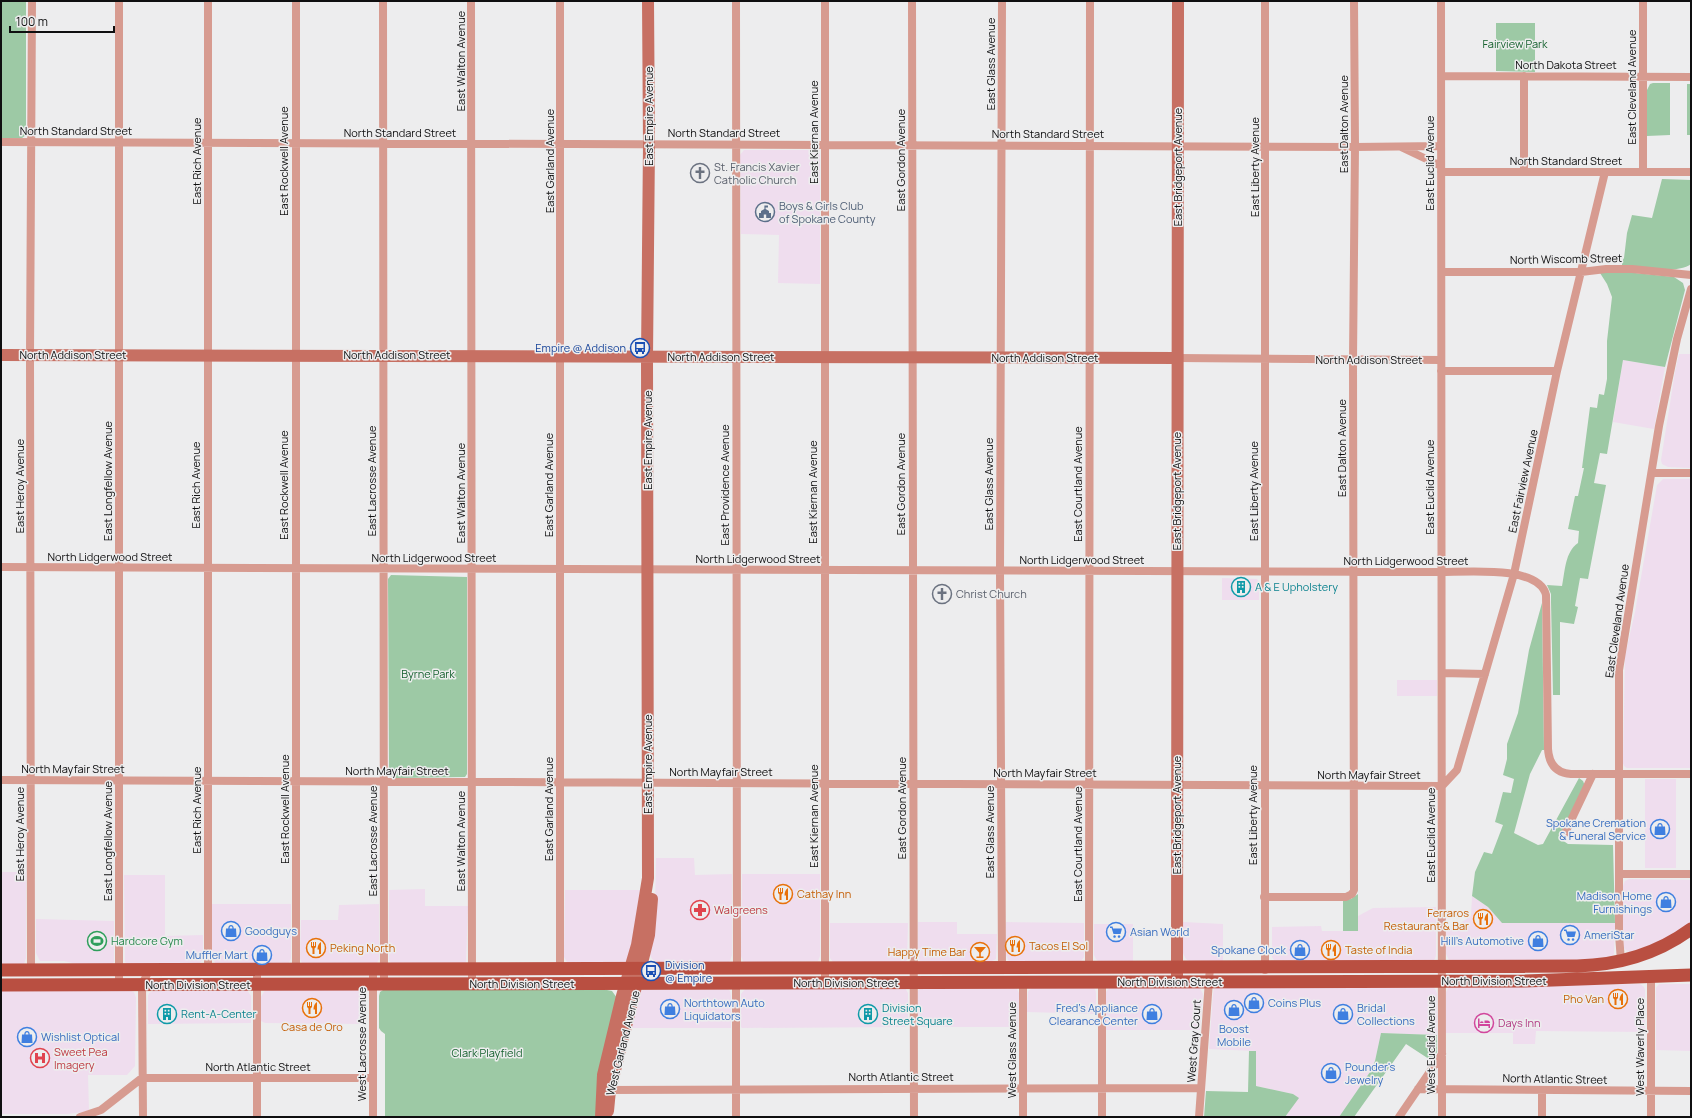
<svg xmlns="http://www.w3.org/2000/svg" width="1692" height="1118" viewBox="0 0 1692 1118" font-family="Manrope,sans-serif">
<rect width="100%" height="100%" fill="#ededee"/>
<path fill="#efddee" d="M744,150H815L818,151L820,154V284L778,283L779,235L741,234L740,155Z
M1679,354H1691V468L1668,467L1662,464L1661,460L1675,372Z
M1623,360L1665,367L1654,429L1613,422Z
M1663,479H1691V768H1627L1624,766L1623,763L1625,656L1635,612L1657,485Z
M1222,578L1257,579L1259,582V600H1222Z
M1397,680H1437V696H1397Z
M1645,779H1676V868H1645Z
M656,858H694L695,875L732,874V955L730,961L728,963L658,962L652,959L650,955L655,909Z
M1,872H26V958L24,964L1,965Z
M742,874H820V956L818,961L745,963L743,961L741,956Z
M124,875H165V936L203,935V959L200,963L127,964L125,962Z
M1629,879L1691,880V923L1664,940L1630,952L1627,951L1624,948L1623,936V886L1625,881Z
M425,889V906H468L466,962L461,964L391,963L389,960V890Z
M565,890H640L634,934L627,961L625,962H567L564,957Z
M1472,896L1488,907L1502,923H1615L1614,954L1612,956L1586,960H1449L1446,954V930H1450L1471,916Z
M212,904H291V958L289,963L216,964L212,958Z
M379,904V959L377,963L305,964L302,963L300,959L301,920H338L339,905Z
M1436,907V955L1435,959L1432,961L1274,960L1272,957V927L1321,926L1322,931H1357L1358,916L1373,908Z
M36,919L114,921V962L112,964L81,965L64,961H40L36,953Z
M918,922H957V934H997L996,959L990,962L920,961L918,956Z
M1006,922L1084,923V957L1081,961L1009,962L1006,955Z
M1183,922L1223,924V961H1189L1186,959L1183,953Z
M830,923H908L907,960L905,962H833L830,958Z
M1094,924H1133V962L1098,961L1096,959L1094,955Z
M1640,984L1644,987L1645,990V1032L1536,1031L1535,1044H1513V1033H1446V992L1449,987Z
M1659,984H1691V1051L1656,1050V988Z
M1091,987L1095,989L1096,993V1014L1027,1012L1028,992L1031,988Z
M1217,987H1434L1437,993V1035L1381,1033L1375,1061L1370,1072L1339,1117H1285L1298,1098L1293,1094L1256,1086V1051L1209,1049L1213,994L1214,989Z
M905,988L908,993V1025L906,1027L742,1028L741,1027V994L745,989Z
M920,988H1014L1017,989L1019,993L1018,1027H918L917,992Z
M1109,988H1200L1203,994L1200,1030H1106V992Z
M728,989L730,991L731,996V1028H630L641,991L643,990Z
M155,990H247L251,996V1023L148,1024V996L149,993Z
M265,990H362L366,995V1023L364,1024L265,1023L261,1021V997Z
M1,991H131L134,992L136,998L135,1066L127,1075H88L89,1110L83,1112L67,1114H1Z"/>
<path fill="#9dc9a5" d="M1,1H26V135L22,138H1Z
M1496,23H1535V72L1496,71Z
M1653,83H1670V135L1647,136V90L1650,84Z
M1687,84H1691V135H1687Z
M1662,179L1691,180V264C1680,274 1638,268 1622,268V261L1624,258L1627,233L1632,215L1652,218Z
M1606,270L1674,277L1683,283L1685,290L1665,367L1623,360L1607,454L1600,453L1594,483L1606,485L1588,579L1580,578L1575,606L1578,607L1574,624L1560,622V695H1553L1551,602V594L1547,585L1562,586C1565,571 1565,552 1578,543L1579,531L1568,529L1575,496H1578L1584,468H1582L1590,407L1597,408L1599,394L1604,395L1607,379V341L1612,297L1607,284L1600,273Z
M391,575L467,577V774L465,777L395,778L390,776L389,773L388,579Z
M1542,603L1544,750H1542L1530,774L1514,833L1538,845L1543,844L1579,778L1583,781L1585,786L1559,838L1568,844L1613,845L1615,923H1502L1488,907L1472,896L1475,872L1484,852L1492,854L1503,825L1495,822L1503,792L1511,793L1514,779L1503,775L1507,759V744L1518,713L1529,650Z
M1358,894V931H1343V900L1351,899Z
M383,990H607L612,991L617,998L598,1117H385V1034L381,1031L379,1028V996L380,992Z
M1381,1033L1437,1035V1052L1432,1061L1406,1044L1354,1117H1339L1370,1072L1375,1061Z
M1249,1051H1256V1086L1293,1094L1299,1098L1285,1117H1204L1206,1091L1248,1092Z"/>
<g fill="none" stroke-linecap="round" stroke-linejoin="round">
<path stroke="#d79b90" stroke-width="8" d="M208,1V970
M296,1V970
M383,1L384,985
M471,1L472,984
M736,1L737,968
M825,1V983
M912,1L914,1117
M1002,1L1000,571L1002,968
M1441,1L1442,1117
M1643,1V172
M1441,76L1691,77
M1,142L1355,147L1441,146
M1401,147L1441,166
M1441,172H1691
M1524,172V76
M1442,272H1581L1606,269H1632L1691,275
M1177,358L1441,360
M1441,371H1557
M1653,473H1691
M1,567L1441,572C1466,572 1539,565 1546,595L1548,749C1549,764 1556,773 1571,774H1691
M1442,673L1485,674
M1,780L1442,786L1457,770L1514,574L1557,371L1605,172
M1565,833L1593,774
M1619,874H1691
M1264,897H1346L1352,894L1354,890L1353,360L1355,147L1354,1
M1621,961L1619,935V670L1659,426L1677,339L1691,289
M1089,967L1090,1
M560,969V1
M31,970L30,355L32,1
M257,970V1117
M373,970V1117
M1265,970V1
M1651,977V1117
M736,984V1117
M119,985V1
M1418,1089L1691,1091
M606,1090L1201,1088
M1542,1090V1117
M80,1117L101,1110L142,1078H373
M143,1117L142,985L149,970
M1023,1117V982
M1102,1117V982
M1199,1117L1210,967
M1399,1117L1442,1054"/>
<path stroke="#c77063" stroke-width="12" d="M1,355L1177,358
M1177,982L1178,1
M608,1111L610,1090L649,935L652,899
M601,1117L603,1075L622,996L637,945L648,878L647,357L649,144L648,1"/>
<path stroke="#b94f41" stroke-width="13" d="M1,970L1577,966C1619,965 1657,954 1691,929
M1,985L1525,981L1691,975"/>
</g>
<defs>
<symbol id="church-ring" viewBox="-11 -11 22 22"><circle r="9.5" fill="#ededee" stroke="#6b7280" stroke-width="1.5"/><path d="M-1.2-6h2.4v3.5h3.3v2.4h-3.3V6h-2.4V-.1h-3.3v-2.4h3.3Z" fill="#6b7280"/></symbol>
<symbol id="civic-ring" viewBox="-11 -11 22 22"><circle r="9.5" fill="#ededee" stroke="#5c6f8a" stroke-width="1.5"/><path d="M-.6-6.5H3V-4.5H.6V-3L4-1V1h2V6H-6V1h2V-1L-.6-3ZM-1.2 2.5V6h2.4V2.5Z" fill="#5c6f8a"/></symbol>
<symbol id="bus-ring" viewBox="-11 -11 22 22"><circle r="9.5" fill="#ededee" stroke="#1a4fb4" stroke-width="1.5"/><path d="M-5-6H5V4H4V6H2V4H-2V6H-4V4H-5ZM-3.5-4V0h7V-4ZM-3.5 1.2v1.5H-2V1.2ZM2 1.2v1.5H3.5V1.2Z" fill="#1a4fb4"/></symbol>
<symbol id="building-ring" viewBox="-11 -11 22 22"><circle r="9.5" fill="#ededee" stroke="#0f9aa8" stroke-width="1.5"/><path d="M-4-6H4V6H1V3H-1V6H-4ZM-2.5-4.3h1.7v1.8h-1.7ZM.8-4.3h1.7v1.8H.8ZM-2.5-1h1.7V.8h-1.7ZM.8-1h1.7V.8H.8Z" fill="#0f9aa8"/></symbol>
<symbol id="shop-ring" viewBox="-11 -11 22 22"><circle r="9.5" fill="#ededee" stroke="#3f7fe0" stroke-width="1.5"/><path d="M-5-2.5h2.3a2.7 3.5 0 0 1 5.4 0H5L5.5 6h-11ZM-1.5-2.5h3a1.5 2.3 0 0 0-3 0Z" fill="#3f7fe0"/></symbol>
<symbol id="restaurant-ring" viewBox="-11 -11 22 22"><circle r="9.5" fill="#ededee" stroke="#e8710a" stroke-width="1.5"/><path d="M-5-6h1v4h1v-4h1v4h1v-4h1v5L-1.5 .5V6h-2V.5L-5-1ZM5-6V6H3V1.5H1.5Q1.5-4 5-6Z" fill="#e8710a"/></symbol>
<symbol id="pharmacy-ring" viewBox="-11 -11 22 22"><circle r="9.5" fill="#ededee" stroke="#e0444e" stroke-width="1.5"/><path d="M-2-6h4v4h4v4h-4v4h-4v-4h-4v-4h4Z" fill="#e0444e"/></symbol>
<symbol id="supermarket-ring" viewBox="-11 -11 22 22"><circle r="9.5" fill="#ededee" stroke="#3f7fe0" stroke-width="1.5"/><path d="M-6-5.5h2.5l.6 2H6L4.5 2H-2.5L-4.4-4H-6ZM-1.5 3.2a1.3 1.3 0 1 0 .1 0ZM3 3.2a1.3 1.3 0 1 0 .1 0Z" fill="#3f7fe0"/></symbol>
<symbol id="stadium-ring" viewBox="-11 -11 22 22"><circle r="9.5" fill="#ededee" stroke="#2e9e5b" stroke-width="1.5"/><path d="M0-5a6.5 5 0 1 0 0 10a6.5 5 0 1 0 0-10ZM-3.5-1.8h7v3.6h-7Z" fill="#2e9e5b"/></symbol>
<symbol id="bar-ring" viewBox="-11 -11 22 22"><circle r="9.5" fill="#ededee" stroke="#e8710a" stroke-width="1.5"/><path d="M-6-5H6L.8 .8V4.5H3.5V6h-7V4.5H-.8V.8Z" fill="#e8710a"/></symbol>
<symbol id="hotel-ring" viewBox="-11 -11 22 22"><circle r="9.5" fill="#ededee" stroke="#d1479c" stroke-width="1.5"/><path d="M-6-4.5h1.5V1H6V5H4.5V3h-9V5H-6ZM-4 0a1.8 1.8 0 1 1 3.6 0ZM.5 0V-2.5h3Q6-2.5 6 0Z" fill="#d1479c"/></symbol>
<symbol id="hospital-ring" viewBox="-11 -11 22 22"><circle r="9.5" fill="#ededee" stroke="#e0444e" stroke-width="1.5"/><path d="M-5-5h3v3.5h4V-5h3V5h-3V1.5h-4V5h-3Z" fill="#e0444e"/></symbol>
</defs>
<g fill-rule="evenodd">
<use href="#church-ring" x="689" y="162" width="22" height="22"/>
<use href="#civic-ring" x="754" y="201" width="22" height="22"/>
<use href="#bus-ring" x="629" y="337" width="22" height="22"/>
<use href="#building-ring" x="1230" y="576" width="22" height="22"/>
<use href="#church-ring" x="931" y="583" width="22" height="22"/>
<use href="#shop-ring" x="1649" y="818" width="22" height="22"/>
<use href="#restaurant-ring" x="772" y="883" width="22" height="22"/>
<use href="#shop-ring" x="1655" y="891" width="22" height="22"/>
<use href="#pharmacy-ring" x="689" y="899" width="22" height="22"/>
<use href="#restaurant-ring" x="1472" y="908" width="22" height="22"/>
<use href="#shop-ring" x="220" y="920" width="22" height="22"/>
<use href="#supermarket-ring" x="1105" y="921" width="22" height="22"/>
<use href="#supermarket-ring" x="1559" y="924" width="22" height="22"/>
<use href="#stadium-ring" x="86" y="930" width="22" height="22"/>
<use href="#shop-ring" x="1527" y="930" width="22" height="22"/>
<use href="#restaurant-ring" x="1004" y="935" width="22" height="22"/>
<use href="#restaurant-ring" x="305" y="937" width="22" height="22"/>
<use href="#shop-ring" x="1289" y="939" width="22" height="22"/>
<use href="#restaurant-ring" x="1320" y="939" width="22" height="22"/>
<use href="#bar-ring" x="969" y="941" width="22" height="22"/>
<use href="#shop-ring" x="251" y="944" width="22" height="22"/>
<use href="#bus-ring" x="640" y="960" width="22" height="22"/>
<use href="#restaurant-ring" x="1607" y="988" width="22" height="22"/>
<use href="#shop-ring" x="1243" y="992" width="22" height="22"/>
<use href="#restaurant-ring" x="301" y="997" width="22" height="22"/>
<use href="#shop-ring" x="659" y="998" width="22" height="22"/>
<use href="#shop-ring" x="1223" y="999" width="22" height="22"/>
<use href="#building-ring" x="156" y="1003" width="22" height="22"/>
<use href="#building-ring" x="857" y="1003" width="22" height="22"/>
<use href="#shop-ring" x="1141" y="1003" width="22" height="22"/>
<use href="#shop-ring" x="1332" y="1003" width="22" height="22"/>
<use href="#hotel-ring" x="1473" y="1012" width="22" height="22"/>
<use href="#shop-ring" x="16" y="1026" width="22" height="22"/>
<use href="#hospital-ring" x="29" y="1047" width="22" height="22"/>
<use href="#shop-ring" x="1320" y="1062" width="22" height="22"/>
</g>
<g text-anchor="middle" stroke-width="3" stroke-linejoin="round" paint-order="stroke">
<g font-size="11" fill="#176230" stroke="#ededee">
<text x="1515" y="48">Fairview Park</text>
<text x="428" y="678">Byrne Park</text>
<text x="487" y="1057">Clark Playfield</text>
</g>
<g font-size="11" fill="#0f0f10" stroke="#ededee">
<text transform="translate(461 61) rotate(-90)" y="4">East Walton Avenue</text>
<text transform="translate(991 64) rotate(-90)" y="4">East Glass Avenue</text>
<text x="1566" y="69">North Dakota Street</text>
<text transform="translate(1632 87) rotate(-90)" y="4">East Cleveland Avenue</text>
<text transform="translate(649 116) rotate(-90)" y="4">East Empire Avenue</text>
<text transform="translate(1344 124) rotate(-90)" y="4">East Dalton Avenue</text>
<text x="76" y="135">North Standard Street</text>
<text transform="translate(814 132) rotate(-90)" y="4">East Kiernan Avenue</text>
<text x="400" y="137">North Standard Street</text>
<text x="724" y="137">North Standard Street</text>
<text x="1048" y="138">North Standard Street</text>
<text transform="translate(901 160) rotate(-90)" y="4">East Gordon Avenue</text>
<text transform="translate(197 161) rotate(-90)" y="4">East Rich Avenue</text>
<text transform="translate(284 161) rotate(-90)" y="4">East Rockwell Avenue</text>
<text transform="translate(550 161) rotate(-90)" y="4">East Garland Avenue</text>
<text x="1566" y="165">North Standard Street</text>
<text transform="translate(1430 163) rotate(-90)" y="4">East Euclid Avenue</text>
<text transform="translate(1178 167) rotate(-90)" y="4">East Bridgeport Avenue</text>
<text transform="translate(1255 167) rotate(-90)" y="4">East Liberty Avenue</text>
<text transform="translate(1566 259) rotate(-1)" y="4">North Wiscomb Street</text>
<text x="73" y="359">North Addison Street</text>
<text x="397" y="359">North Addison Street</text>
<text x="721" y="361">North Addison Street</text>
<text x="1045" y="362">North Addison Street</text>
<text x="1369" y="364">North Addison Street</text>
<text transform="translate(648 440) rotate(-90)" y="4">East Empire Avenue</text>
<text transform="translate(1342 448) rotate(-90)" y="4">East Dalton Avenue</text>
<text transform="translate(108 481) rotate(-90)" y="4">East Longfellow Avenue</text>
<text transform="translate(372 481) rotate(-90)" y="4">East Lacrosse Avenue</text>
<text transform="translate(1523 481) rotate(-78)" y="4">East Fairview Avenue</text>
<text transform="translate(901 484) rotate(-90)" y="4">East Gordon Avenue</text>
<text transform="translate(989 484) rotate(-90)" y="4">East Glass Avenue</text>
<text transform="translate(1078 484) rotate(-90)" y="4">East Courtland Avenue</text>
<text transform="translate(196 485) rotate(-90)" y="4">East Rich Avenue</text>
<text transform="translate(284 485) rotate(-90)" y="4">East Rockwell Avenue</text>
<text transform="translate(549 485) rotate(-90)" y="4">East Garland Avenue</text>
<text transform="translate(725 485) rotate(-90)" y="4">East Providence Avenue</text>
<text transform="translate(20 486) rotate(-90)" y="4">East Heroy Avenue</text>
<text transform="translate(1430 487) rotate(-90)" y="4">East Euclid Avenue</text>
<text transform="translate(1177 491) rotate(-90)" y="4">East Bridgeport Avenue</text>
<text transform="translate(1254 491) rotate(-90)" y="4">East Liberty Avenue</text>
<text transform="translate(813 492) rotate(-90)" y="4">East Kiernan Avenue</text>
<text transform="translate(461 493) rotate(-90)" y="4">East Walton Avenue</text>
<text x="110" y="561">North Lidgerwood Street</text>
<text x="434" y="562">North Lidgerwood Street</text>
<text x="758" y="563">North Lidgerwood Street</text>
<text x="1082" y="564">North Lidgerwood Street</text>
<text x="1406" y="565">North Lidgerwood Street</text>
<text transform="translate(1617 621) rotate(-82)" y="4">East Cleveland Avenue</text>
<text transform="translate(648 764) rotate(-90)" y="4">East Empire Avenue</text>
<text x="73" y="773">North Mayfair Street</text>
<text x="397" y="775">North Mayfair Street</text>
<text x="721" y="776">North Mayfair Street</text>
<text x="1045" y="777">North Mayfair Street</text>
<text x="1369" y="779">North Mayfair Street</text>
<text transform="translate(902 808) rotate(-90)" y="4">East Gordon Avenue</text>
<text transform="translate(285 809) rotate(-90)" y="4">East Rockwell Avenue</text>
<text transform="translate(549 809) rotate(-90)" y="4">East Garland Avenue</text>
<text transform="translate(197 810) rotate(-90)" y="4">East Rich Avenue</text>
<text transform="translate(1177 815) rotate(-90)" y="4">East Bridgeport Avenue</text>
<text transform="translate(1253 815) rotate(-90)" y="4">East Liberty Avenue</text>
<text transform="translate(814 816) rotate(-90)" y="4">East Kiernan Avenue</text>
<text transform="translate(990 832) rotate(-90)" y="4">East Glass Avenue</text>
<text transform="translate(20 834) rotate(-90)" y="4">East Heroy Avenue</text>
<text transform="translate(1431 835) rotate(-90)" y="4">East Euclid Avenue</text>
<text transform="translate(108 841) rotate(-90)" y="4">East Longfellow Avenue</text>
<text transform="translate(373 841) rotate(-90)" y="4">East Lacrosse Avenue</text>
<text transform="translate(461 841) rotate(-90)" y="4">East Walton Avenue</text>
<text transform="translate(1078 844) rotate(-90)" y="4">East Courtland Avenue</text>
<text x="1494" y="985">North Division Street</text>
<text x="1170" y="986">North Division Street</text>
<text x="846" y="987">North Division Street</text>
<text x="522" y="988">North Division Street</text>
<text x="198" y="989">North Division Street</text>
<text transform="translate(1194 1041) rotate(-86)" y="4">West Gray Court</text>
<text transform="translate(623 1043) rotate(-76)" y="4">West Garland Avenue</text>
<text transform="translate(362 1044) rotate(-90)" y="4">West Lacrosse Avenue</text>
<text transform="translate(1431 1045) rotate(-90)" y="4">West Euclid Avenue</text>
<text transform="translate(1640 1047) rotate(-90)" y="4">West Waverly Place</text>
<text transform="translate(1012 1050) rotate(-90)" y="4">West Glass Avenue</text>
<text x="258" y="1071">North Atlantic Street</text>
<text x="901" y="1081">North Atlantic Street</text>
<text transform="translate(1555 1079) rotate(1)" y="4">North Atlantic Street</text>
</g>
<g font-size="11" fill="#5b616d" stroke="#ededee" text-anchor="start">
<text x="714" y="171">St. Francis Xavier<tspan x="714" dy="13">Catholic Church</tspan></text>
<text x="956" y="598">Christ Church</text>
</g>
<g font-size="11" fill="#4e5e75" stroke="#ededee" text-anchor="start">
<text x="779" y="210">Boys &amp; Girls Club<tspan x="779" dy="13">of Spokane County</tspan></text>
</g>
<g font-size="11" fill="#164399" stroke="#ededee" text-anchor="end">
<text x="626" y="352">Empire @ Addison</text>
<text x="665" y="969" text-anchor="start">Division<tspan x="665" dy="13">@ Empire</tspan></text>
</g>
<g font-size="11" fill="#0d838f" stroke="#ededee" text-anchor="start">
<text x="1255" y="591">A &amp; E Upholstery</text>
<text x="882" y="1012">Division<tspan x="882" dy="13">Street Square</tspan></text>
<text x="181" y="1018">Rent-A-Center</text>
</g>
<g font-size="11" fill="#366cbe" stroke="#ededee" text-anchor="start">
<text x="1646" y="827" text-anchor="end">Spokane Cremation<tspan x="1646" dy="13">&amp; Funeral Service</tspan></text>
<text x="1652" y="900" text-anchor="end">Madison Home<tspan x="1652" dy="13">Furnishings</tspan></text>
<text x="245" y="935">Goodguys</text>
<text x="1130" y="936">Asian World</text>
<text x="1584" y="939">AmeriStar</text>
<text x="1524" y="945" text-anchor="end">Hill's Automotive</text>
<text x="1286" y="954" text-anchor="end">Spokane Clock</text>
<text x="248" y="959" text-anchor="end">Muffler Mart</text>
<text x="684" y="1007">Northtown Auto<tspan x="684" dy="13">Liquidators</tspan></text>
<text x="1268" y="1007">Coins Plus</text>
<text x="1138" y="1012" text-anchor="end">Fred's Appliance<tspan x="1138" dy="13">Clearance Center</tspan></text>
<text x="1357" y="1012">Bridal<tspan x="1357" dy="13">Collections</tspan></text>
<text x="1234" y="1033" text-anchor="middle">Boost<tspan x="1234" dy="13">Mobile</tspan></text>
<text x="41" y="1041">Wishlist Optical</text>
<text x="1345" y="1071">Pounder's<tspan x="1345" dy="13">Jewelry</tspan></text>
</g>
<g font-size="11" fill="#c56008" stroke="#ededee" text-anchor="start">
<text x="797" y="898">Cathay Inn</text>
<text x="1469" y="917" text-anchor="end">Ferraros<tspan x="1469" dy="13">Restaurant &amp; Bar</tspan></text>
<text x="1029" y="950">Tacos El Sol</text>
<text x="330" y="952">Peking North</text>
<text x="1345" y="954">Taste of India</text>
<text x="966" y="956" text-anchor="end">Happy Time Bar</text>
<text x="1604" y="1003" text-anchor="end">Pho Van</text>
<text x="312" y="1031" text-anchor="middle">Casa de Oro</text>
</g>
<g font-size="11" fill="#be3a42" stroke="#ededee" text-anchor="start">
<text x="714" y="914">Walgreens</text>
<text x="54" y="1056">Sweet Pea<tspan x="54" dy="13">Imagery</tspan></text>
</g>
<g font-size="11" fill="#27864d" stroke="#ededee" text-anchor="start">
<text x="111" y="945">Hardcore Gym</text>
</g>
<g font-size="11" fill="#b23c85" stroke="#ededee" text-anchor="start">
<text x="1498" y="1027">Days Inn</text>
</g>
</g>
<rect width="1692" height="1118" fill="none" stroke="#0f0f10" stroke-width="4"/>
<path d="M10 26v6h104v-6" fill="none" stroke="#0f0f10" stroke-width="2"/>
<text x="16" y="26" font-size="12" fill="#0f0f10" stroke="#ededee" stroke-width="3" paint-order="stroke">100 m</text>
</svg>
